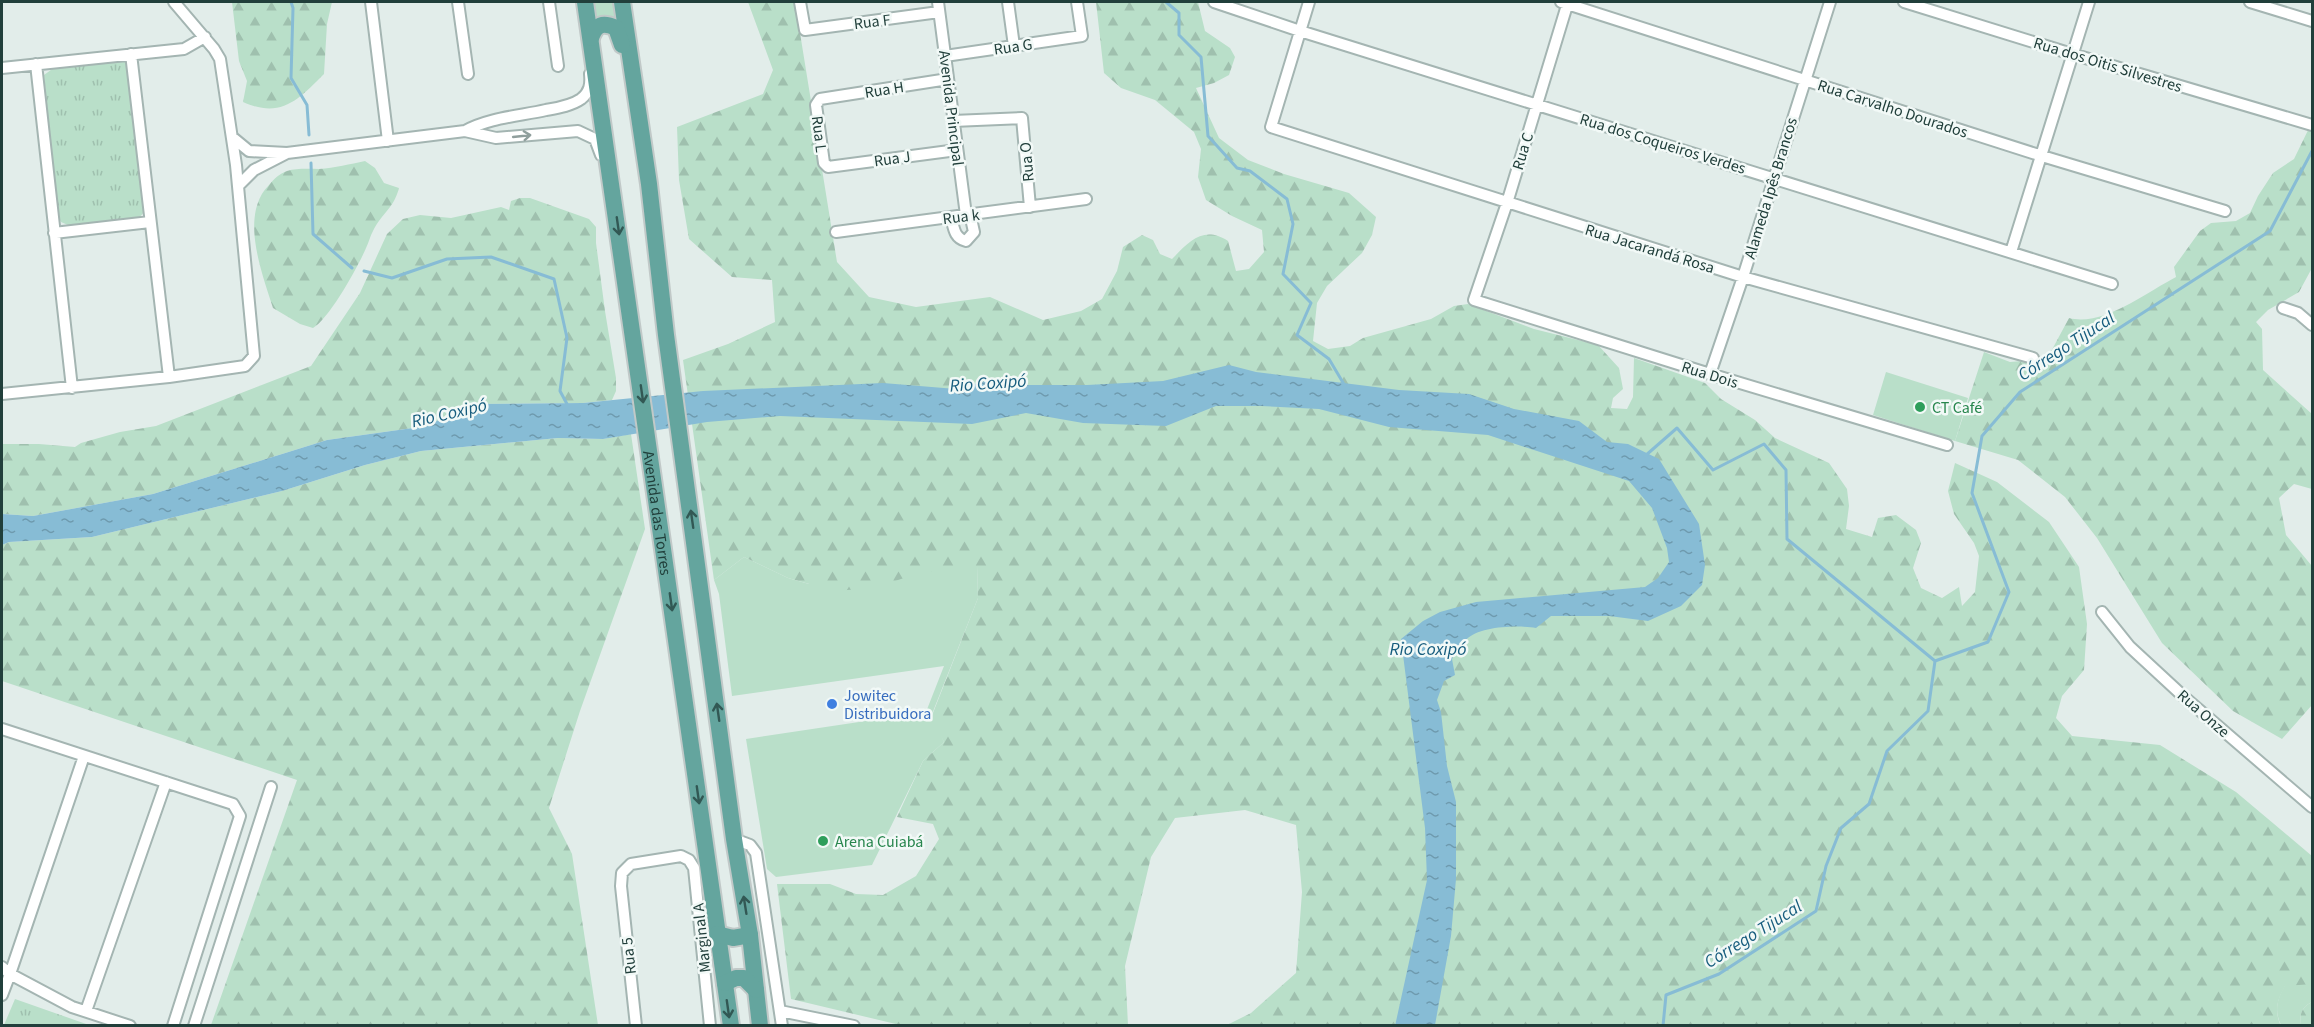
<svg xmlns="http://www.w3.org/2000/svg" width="2314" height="1027" viewBox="0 0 2314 1027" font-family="'Source Sans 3',sans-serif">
<defs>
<pattern id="forest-firs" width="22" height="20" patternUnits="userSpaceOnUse" patternTransform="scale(1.5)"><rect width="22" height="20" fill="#b9dfc9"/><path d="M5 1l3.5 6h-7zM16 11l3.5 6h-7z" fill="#9fc0ae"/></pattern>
<pattern id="park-tufts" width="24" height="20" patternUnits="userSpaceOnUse" patternTransform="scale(1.5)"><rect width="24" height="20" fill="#b9dfc9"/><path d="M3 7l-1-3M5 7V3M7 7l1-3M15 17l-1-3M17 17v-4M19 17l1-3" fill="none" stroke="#9fc0ae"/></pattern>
<pattern id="water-ripples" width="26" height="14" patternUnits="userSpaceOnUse" patternTransform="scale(1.5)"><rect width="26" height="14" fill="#87bcd5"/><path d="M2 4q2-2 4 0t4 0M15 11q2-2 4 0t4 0" fill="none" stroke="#6e9aae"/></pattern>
</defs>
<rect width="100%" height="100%" fill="#e2edea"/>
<path fill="#b9dfc9" d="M591,2H613L616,23L593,20Z
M1886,372L1968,398L1955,441L1873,415Z
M744,557L788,578L809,584L977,565L978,598L932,714L944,742L923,761L872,865L776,877L767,869L746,739L926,712L944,666L732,696L719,594L714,580Z
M2305,983L2312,984V1002C2302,1007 2299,1014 2301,1025H2281C2274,1011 2277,999 2285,985Z"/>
<path fill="url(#forest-firs)" d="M232,2H332L327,24L324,74C298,100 281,119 243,102L247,81L239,61Z
M748,2H795L837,262L869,297L916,307L990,297L1043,320L1081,311L1102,299L1117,271L1123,247L1142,235L1153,240L1160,254L1172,259C1189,242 1203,225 1228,241L1236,271L1249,269L1264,252L1262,230L1232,216L1206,200L1198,177L1201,149L1194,132L1155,100L1121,88L1104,73L1096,2H1198L1205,31L1230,48L1235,57L1229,75L1214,83L1196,88L1219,138L1248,160L1284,174L1349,193L1376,217L1372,235L1362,253L1327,286L1317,303L1313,341L1328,349L1350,346L1363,338L1431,319L1454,306L1468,304L1534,329L1598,345L1619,368L1623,389L1613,398L1611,408L1627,409L1633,397L1634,358L1705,383L1721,399L1755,420L1775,438L1829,463L1847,489L1849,506L1846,529L1872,537L1878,518L1896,515L1916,530L1921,543L1913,568L1921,588L1942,598L1959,587L1962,606L1975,592L1979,556L1974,543L1954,514L1948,491L1955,463L1997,482L2049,522L2079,567L2087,624L2084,670L2062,696L2056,718L2072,736L2160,745L2236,792L2312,856V984L2285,986C2277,1000 2274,1011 2281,1026L1227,1025L1251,1013L1296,973L1302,892L1296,825L1245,810L1175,818L1151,857L1125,966L1128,1025H900L791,999L777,884H830L856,894L883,895L916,876L939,839L933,824L897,817L923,761L944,742L931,718L978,598L977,566L919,573L874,588L834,591L788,578L744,557L714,580L683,360L728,344L775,322L772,280L732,277L689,239L679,180L677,127L763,94L773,70Z
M2312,122V268L2299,292L2268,310L2256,322L2262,329L2263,370L2312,414V489L2294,484L2279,498L2286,535L2312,566V705L2282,739L2233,711L2162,643L2097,538L2065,497L2018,460L1955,441L1984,352L2010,362L2047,359L2069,318C2103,327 2147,292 2176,277L2174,267L2200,231L2211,223L2236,221L2250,213L2258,196L2273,173L2294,159Z
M365,161L375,168L384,183L399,188C394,208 382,213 373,231C370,236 369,242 366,248C358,267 329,319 313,328L300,324L273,308C262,273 239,215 269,185C275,178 279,174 287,171C297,168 309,169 319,169C335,168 350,164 365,161Z
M520,198H530L589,219L596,227V243L605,311L616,378V391L612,400L583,403L471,404L427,426L327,440L153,494L33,516L2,514V444H39L75,447L81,443L120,432L156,426L311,366L360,293L387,234L403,219L420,215L451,218L501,207L509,210L511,201Z
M631,434L645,529L580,711L549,808L572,854L598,1025H211L297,780L2,681V545L9,542L92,537L282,491L365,465L421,451L558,438L603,439Z
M2312,1002V1025H2301C2299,1014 2302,1007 2312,1002Z"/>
<path fill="url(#park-tufts)" d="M122,60L128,64L145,211L139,218L68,225L61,222L58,217L44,75L55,67Z
M15,999L89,1025H4Z"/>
<path fill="url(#water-ripples)" d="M1229,365L1256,372L1399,390L1469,394L1514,409L1579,421L1607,442L1628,444L1659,459L1699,524L1705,565L1702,585L1681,606L1648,621L1609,616H1551L1536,628C1518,625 1479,626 1466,640C1461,645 1456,653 1452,659L1455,675L1444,681L1437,700L1441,712L1447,766L1456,802V879L1451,936L1435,1025L1395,1026L1427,880L1425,828L1401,639L1423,621L1440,612L1476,602L1645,587L1658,578L1669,562L1667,548L1652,508L1629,481L1488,435L1389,427L1319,409L1261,406H1216L1166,426L1083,423L1026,413L972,424L780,416L707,422L603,439L558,438L421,451L365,465L282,491L92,537L9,542L2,545V514L33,516L153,494L327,440L427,426L470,404L583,403L703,391L883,383L956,389L993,379L1021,385H1087L1163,381Z"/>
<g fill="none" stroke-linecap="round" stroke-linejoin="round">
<path stroke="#87bcd5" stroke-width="3" d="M291,2L293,8L291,78L307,105L309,135
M1166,2L1179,13V35L1201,57L1208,136L1237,168L1250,171L1287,199L1293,224L1283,274L1311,303L1297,335L1329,359L1345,386
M311,163L313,234L352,268
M364,271L392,278L447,259L491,257L554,279L567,338L560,391L567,404
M1645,456L1677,428L1713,470L1764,444L1786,470L1787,539L1935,661
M1663,1026L1666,995L1719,974L1816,911L1826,866L1841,828L1869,804L1887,751L1928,711L1935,661L1988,642L2009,592L1972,493L1982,436L2020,392L2270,231L2312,151"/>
<defs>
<path id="street" d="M371,2L388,141
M458,2L468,74
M549,2L558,66
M800,2L805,30L939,12
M938,2L966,215
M1008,2L1014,46
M1214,2L1300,31L2112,284
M1309,2L1271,127L1743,277L2033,358
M1561,2L2042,156L2225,211
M1568,2L1507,203L1474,300L1710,374L1947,445
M1904,2L2072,54L2312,125
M2250,2L2312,21
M131,54L169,377
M945,56L1082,36L1077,2
M36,64L72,388
M2,68L184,49L205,37
M948,79L820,99L816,105L824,163L828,167L957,150
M953,121L1022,118L1030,207
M465,131C488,118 519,116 546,110C557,108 571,106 581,99C590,92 591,84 590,74
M232,137L249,151L287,153L254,170L238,186
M287,153L465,131L496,138L578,131L595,139L601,155
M951,217C954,228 954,238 966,241L974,232L970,214
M836,232L1086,199
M54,233L150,222
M2011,252L2089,2
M2283,308L2298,313L2312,325
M1710,374L1743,277L1830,2
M2,394L169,377L245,366L254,356L236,165L220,59L214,49L174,2
M2102,612L2130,647L2183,696L2312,807
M2,729L233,804L240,816L173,1026
M84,756L10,974L72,1007L130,1026
M734,839L750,845L756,853L782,1026
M2,967L10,974L2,995
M86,1011L166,782
M780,1011L854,1026
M194,1026L271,787
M636,1026L621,886L622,873L631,864L681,856L689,860L694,868L710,1026"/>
<g id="primary">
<path id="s1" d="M585,2L731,1026"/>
<path d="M622,2L649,184L666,335L734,839L750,935L760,1026"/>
<path d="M591,38C596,24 603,22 616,28L622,45"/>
<path d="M717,934L733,938L750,935"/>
<path d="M725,983L736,978H744L756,990"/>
</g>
</defs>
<use href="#street" stroke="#a4b5b2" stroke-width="14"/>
<use href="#primary" stroke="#c1c9c8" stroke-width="20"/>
<use href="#street" stroke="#fff" stroke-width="10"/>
<use href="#primary" stroke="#64a59e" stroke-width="16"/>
</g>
<defs><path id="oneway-shaft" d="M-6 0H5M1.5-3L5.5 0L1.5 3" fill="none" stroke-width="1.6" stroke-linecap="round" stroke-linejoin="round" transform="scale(1.5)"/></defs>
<use stroke="#909f9d" href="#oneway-shaft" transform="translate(522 136) rotate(-6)"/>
<g stroke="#325854">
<use href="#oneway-shaft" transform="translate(618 226) rotate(82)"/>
<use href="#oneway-shaft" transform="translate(642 394) rotate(82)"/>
<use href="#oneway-shaft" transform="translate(692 519) rotate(-98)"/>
<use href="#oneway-shaft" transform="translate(671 602) rotate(82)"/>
<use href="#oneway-shaft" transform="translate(718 712) rotate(-98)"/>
<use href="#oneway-shaft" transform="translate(698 795) rotate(82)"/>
<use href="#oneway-shaft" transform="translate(745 905) rotate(-99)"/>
<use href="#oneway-shaft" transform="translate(728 1009) rotate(82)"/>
</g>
<g fill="#2e9e5b" stroke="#f2f9f7" stroke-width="2">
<circle cx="1920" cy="407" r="6"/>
<circle cx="823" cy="841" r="6"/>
</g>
<circle fill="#3f7fe0" stroke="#f2f9f7" stroke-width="2" cx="832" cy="704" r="6"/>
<g text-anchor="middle" stroke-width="5" stroke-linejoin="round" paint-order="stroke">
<g font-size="16" fill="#213f3b" stroke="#f2f9f7">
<text transform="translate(872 21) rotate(-7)" y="6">Rua F</text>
<text transform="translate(1013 46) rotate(-8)" y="6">Rua G</text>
<text transform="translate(2108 64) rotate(17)" y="6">Rua dos Oitis Silvestres</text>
<text transform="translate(884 89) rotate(-9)" y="6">Rua H</text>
<text transform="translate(952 108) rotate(83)" y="6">Avenida Principal</text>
<text transform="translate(1893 108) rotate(18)" y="6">Rua Carvalho Dourados</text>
<text transform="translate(820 134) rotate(83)" y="6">Rua L</text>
<text transform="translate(1663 143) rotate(17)" y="6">Rua dos Coqueiros Verdes</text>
<text transform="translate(1522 151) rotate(-73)" y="6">Rua C</text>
<text transform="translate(892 158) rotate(-8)" y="6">Rua J</text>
<text transform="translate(1026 162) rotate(-95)" y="6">Rua O</text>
<text transform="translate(1770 188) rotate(-73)" y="6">Alameda Ipês Brancos</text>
<text transform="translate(961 216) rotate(-7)" y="6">Rua k</text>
<text transform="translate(1650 248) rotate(17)" y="6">Rua Jacarandá Rosa</text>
<text transform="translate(1710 374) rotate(17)" y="6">Rua Dois</text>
<text dy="6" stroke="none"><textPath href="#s1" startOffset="516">Avenida das Torres</textPath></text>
<text transform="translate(2204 713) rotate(41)" y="6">Rua Onze</text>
<text transform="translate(701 938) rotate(-96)" y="6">Marginal A</text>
<text transform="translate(628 956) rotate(-96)" y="6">Rua 5</text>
</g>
<g font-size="16" fill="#27864d" stroke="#f2f9f7" text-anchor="start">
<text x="1932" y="413">CT Café</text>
<text x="835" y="847">Arena Cuiabá</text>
</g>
<g font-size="16" fill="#366cbe" stroke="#f2f9f7" text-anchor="start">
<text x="844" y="701">Jowitec<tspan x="844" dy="18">Distribuidora</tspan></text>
</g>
<g font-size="18" font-style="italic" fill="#175d7e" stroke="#f2f9f7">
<text transform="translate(2066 346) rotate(-33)" y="6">Córrego Tijucal</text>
<text transform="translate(988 383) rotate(-4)" y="6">Rio Coxipó</text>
<text transform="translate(449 413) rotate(-13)" y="6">Rio Coxipó</text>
<text x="1428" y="655">Rio Coxipó</text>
<text transform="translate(1753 934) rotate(-32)" y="6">Córrego Tijucal</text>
</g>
</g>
<rect width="2314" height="1027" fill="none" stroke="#213f3b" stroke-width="6"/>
</svg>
